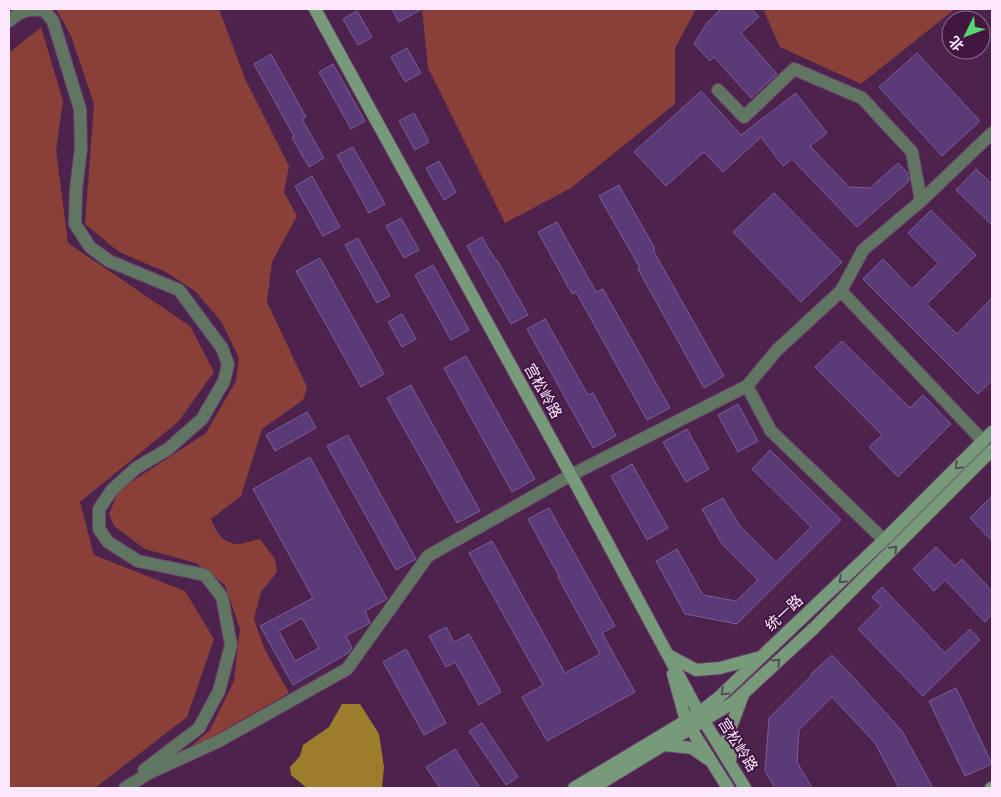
<svg xmlns="http://www.w3.org/2000/svg" width="1001" height="797" viewBox="0 0 1001 797" font-family="Mulish,'Noto Sans SC',sans-serif">
<rect width="100%" height="100%" fill="#4d224d"/>
<path fill="#894039" d="M56,9H219L246,81L289,166L284,192L297,216L272,262L267,302L307,387L303,400L262,429L241,496L211,519C216,531 221,542 236,544C243,545 253,540 260,539L275,559L277,572L261,592L254,619L265,650L289,693L182,754L210,730L234,681L240,629L225,585L196,563L145,549L114,526L109,514L119,490L206,433L236,381L239,358L221,321L195,291L166,272L119,252L85,224L94,104L71,36Z
M422,9H696L675,48V104L571,188L505,223L428,68Z
M763,9H955L861,84L780,47Z
M41,27L63,101L56,150L68,243L190,326L214,372L178,422L80,502L94,555L185,591L214,639L187,717L95,788H9V53Z"/>
<path fill="#9c7d2c" d="M342,704H360L379,734L384,767L382,788H307L291,775L290,767L300,756L303,745L329,727Z"/>
<path fill="#5b3a78" stroke="#7b5e96" fill-rule="evenodd" d="M392,9H422L399,22Z
M721,9H752L759,17L741,33L777,74L751,98L714,57L710,61L694,44L707,23Z
M357,11L372,37L358,45L343,19Z
M407,48L421,73L405,82L391,57Z
M917,53L980,121L942,156L879,87Z
M271,54L306,117L302,119L324,158L309,167L292,138L294,136L254,64Z
M333,64L365,121L351,129L319,72Z
M701,91L741,135L796,93L827,133L810,146L849,187L870,188L898,163L907,172L909,181L857,227L792,159L783,166L761,137L723,172L704,152L666,186L634,152Z
M414,113L429,142L415,150L399,121Z
M353,147L385,204L369,213L337,155Z
M439,161L456,192L444,200L426,168Z
M976,169L992,184V225L956,190Z
M312,176L340,227L323,236L295,186Z
M619,185L655,249L653,250L724,376L704,388L638,269L640,268L599,196Z
M774,193L842,262L801,302L733,232Z
M931,210L976,255L927,304L957,334L992,298V381L978,394L863,279L883,259L912,289L938,263L908,233Z
M401,218L419,250L404,258L386,226Z
M557,222L596,292L603,289L670,408L647,420L576,292L572,294L538,232Z
M482,237L496,261L497,260L528,315L511,324L467,246Z
M358,238L390,296L377,303L345,245Z
M320,258L384,374L361,387L296,271Z
M433,265L469,330L451,340L415,275Z
M402,314L416,339L402,347L388,322Z
M545,319L588,395L593,393L616,436L593,448L527,329Z
M842,341L910,408L923,395L951,424L898,477L869,447L882,435L815,367Z
M466,356L535,479L512,492L444,368Z
M411,385L480,511L457,523L387,398Z
M738,404L758,441L738,452L718,415Z
M307,412L316,428L275,451L266,435Z
M687,429L709,469L686,482L663,442Z
M348,435L416,559L396,570L327,446Z
M770,450L841,520L737,624L685,614L656,561L677,549L703,595L736,601L758,580L722,544L702,509L723,498L740,526L776,562L811,527L752,469Z
M310,457L387,599L365,611L370,623L346,636L352,648L348,653L293,685L260,626L313,598L253,489ZM302,618L319,648L295,661L279,631Z
M632,464L668,528L647,540L611,476Z
M992,496V541L970,518Z
M549,508L615,626L602,633L635,692L547,741L522,697L543,685L469,553L492,541L565,673L600,654L558,577L559,576L528,519Z
M936,547L955,566L962,559L992,591V614L985,622L945,580L934,591L913,569Z
M882,587L945,653L970,629L980,640L923,696L858,629L881,606L872,597Z
M446,627L454,642L469,634L501,692L479,705L455,662L446,667L429,636Z
M406,649L446,723L424,735L383,662Z
M832,655L853,677L902,731L933,788H899L875,743L832,697L799,730L797,762L812,788H775L765,771L769,718L812,675L811,674Z
M956,688L992,764L965,776L929,701Z
M482,723L518,777L506,785L469,731Z
M455,749L480,788H440L426,767Z"/>
<g fill="none" stroke-linecap="round" stroke-linejoin="round">
<defs>
<path id="street" d="M9,21C22,10 27,9 44,10L53,21L80,109L81,148L76,189L75,224L90,247L109,261L179,290L222,348L228,364L224,381L202,419L168,449L136,468L112,490L99,509V529L108,542L138,561L205,575L222,597L231,645L219,691L199,728L144,770
M921,201L992,133
M841,291L983,441
M747,386L771,431L884,540
M125,788L149,773L219,741L347,669L428,556L571,475L747,386L777,350L841,291L863,250L921,201L912,152L862,98L794,69L744,117L718,90"/>
<path id="secondary" d="M315,9L578,488L699,713L745,788
M668,655L696,670L720,668L757,658
M673,674L686,721L728,788
M664,745L692,748L708,759
M731,757L726,740L743,695
M574,788L699,713L718,698L884,540L992,432
M593,788L734,702L813,629L992,450
M991,788H992"/>
</defs>
<use href="#street" stroke="#694269" stroke-width="14"/>
<use href="#secondary" stroke="#694269" stroke-width="14"/>
<use href="#street" stroke="#607662" stroke-width="12"/>
<use href="#secondary" stroke="#769a7a" stroke-width="12"/>
</g>
<defs><path id="oneway-chevron" d="M-2-3.5L2.5 0L-2 3.5" fill="none" stroke-width="1.6" stroke-linecap="round" stroke-linejoin="round" transform="scale(1.25)"/></defs>
<g stroke="#564b58">
<use href="#oneway-chevron" transform="translate(958 466) rotate(135)"/>
<use href="#oneway-chevron" transform="translate(894 549) rotate(-45)"/>
<use href="#oneway-chevron" transform="translate(842 580) rotate(137)"/>
<use href="#oneway-chevron" transform="translate(777 662) rotate(-43)"/>
<use href="#oneway-chevron" transform="translate(724 692) rotate(137)"/>
</g>
<g text-anchor="middle" stroke-width="4" stroke-linejoin="round" paint-order="stroke">
<g font-size="15" fill="#fee8fd" stroke="#411742">
<text transform="translate(543 391) rotate(61)" y="5">宫松岭路</text>
<text transform="translate(784 613) rotate(-43)" y="5">统一路</text>
<text transform="translate(738 745) rotate(58)" y="5">宫松岭路</text>
</g>
</g>
<rect width="1001" height="797" fill="none" stroke="#fee8fd" stroke-width="20"/>
<g transform="translate(966 35) rotate(228)"><circle r="24" fill="#411742" stroke="#8d6b8d"/>
<path d="M0-4L9 19L0 12L-9 19Z" fill="#58d570"/>
<text y="-8" font-size="14" font-weight="bold" text-anchor="middle" fill="#fee8fd">北</text>
</g>
</svg>
